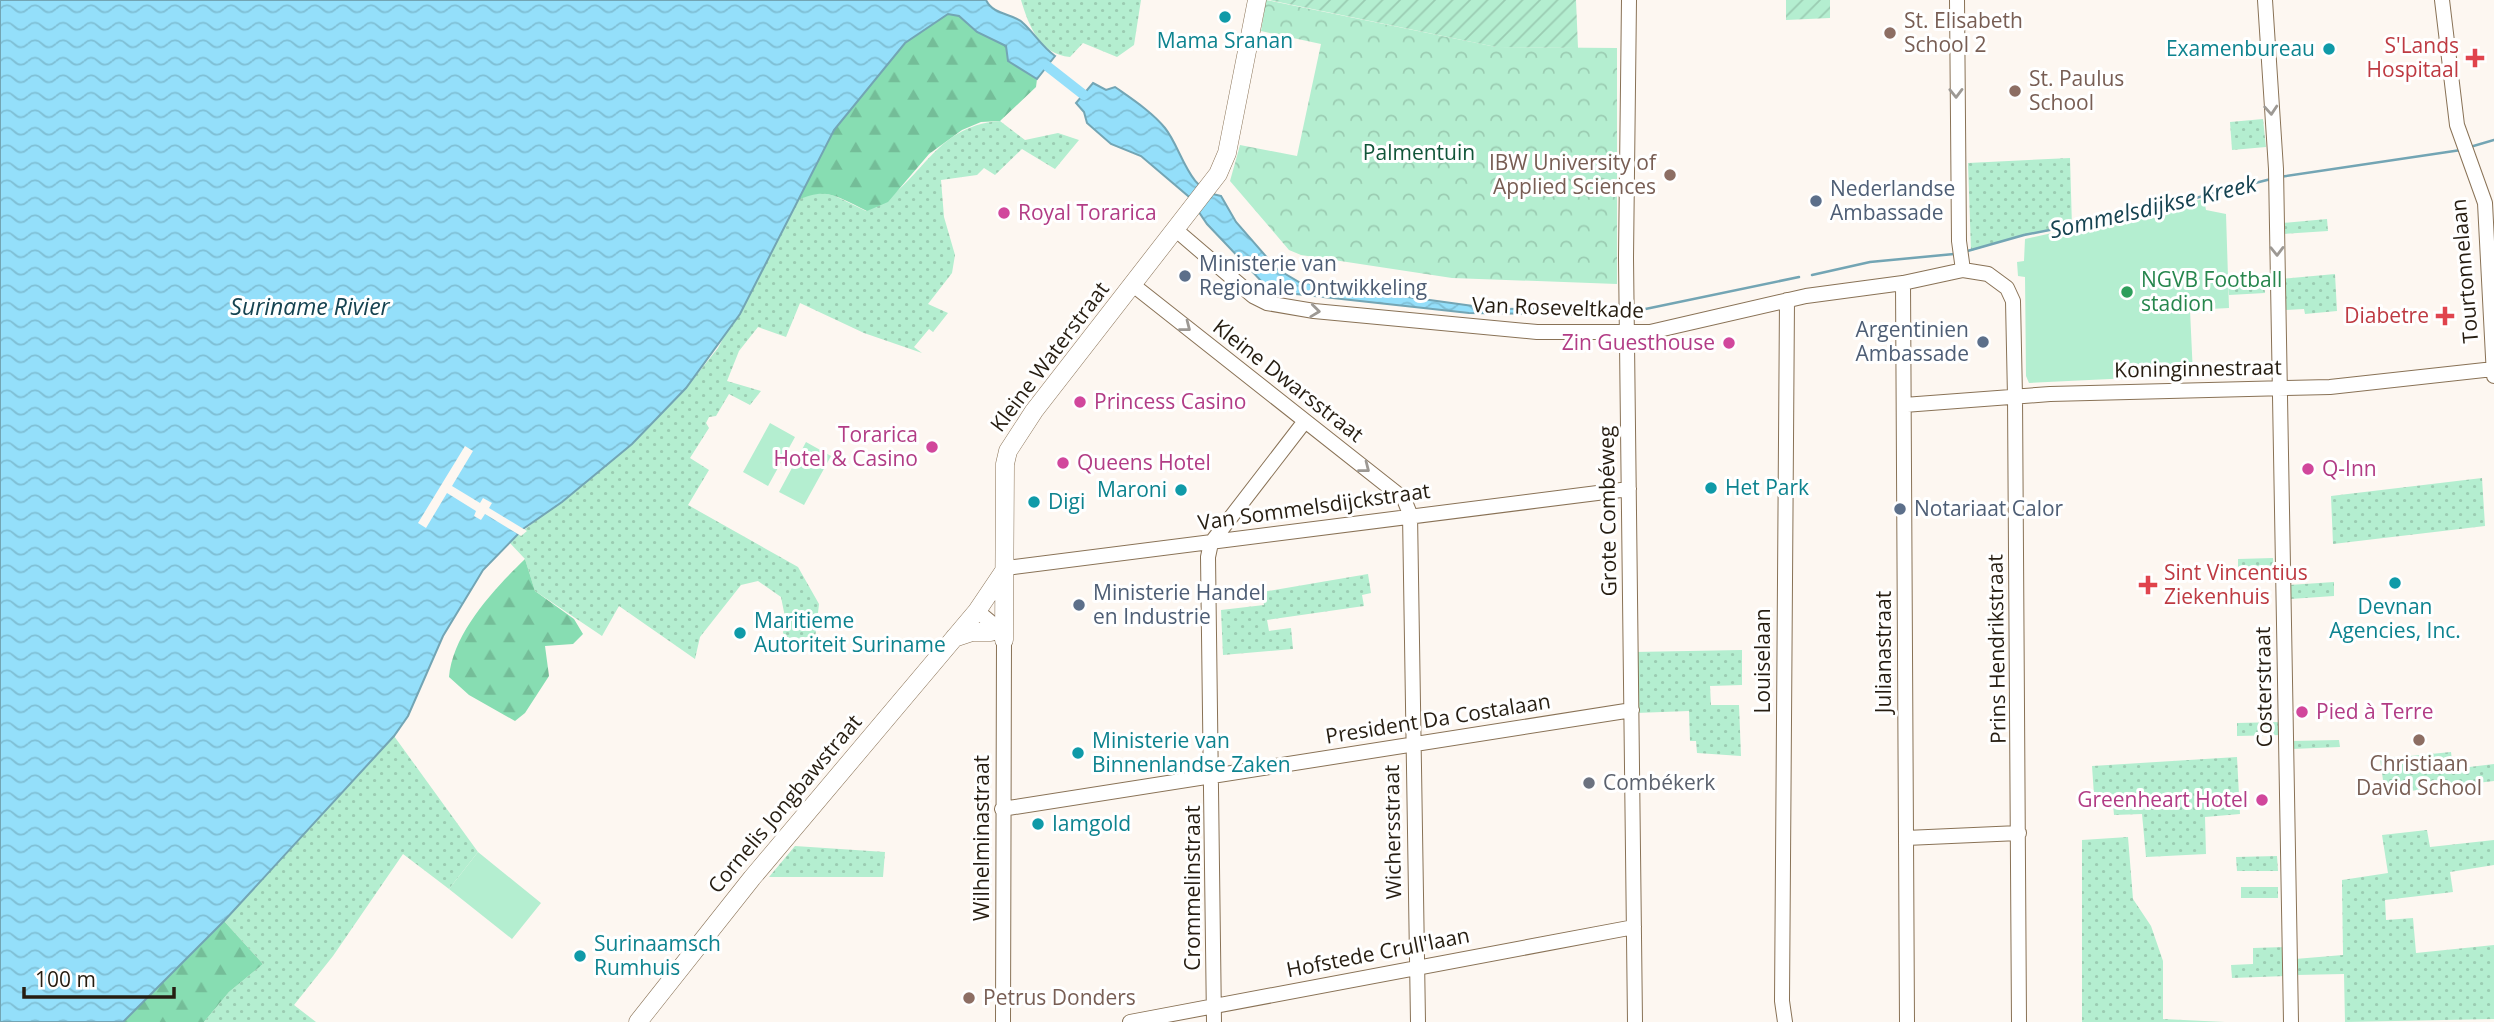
<svg xmlns="http://www.w3.org/2000/svg" width="2494" height="1022" viewBox="0 0 2494 1022" font-family="'Open Sans',sans-serif">
<defs>
<pattern id="grass-dots" width="8" height="8" patternUnits="userSpaceOnUse" patternTransform="scale(1.75)"><rect width="8" height="8" fill="#b4eed0"/><path d="M2 2h.1M6 6h.1" fill="none" stroke="#9bccb2" stroke-width="1.8" stroke-linecap="round"/></pattern>
<pattern id="forest-firs" width="22" height="20" patternUnits="userSpaceOnUse" patternTransform="scale(1.75)"><rect width="22" height="20" fill="#87ddb2"/><path d="M5 1l3.5 6h-7zM16 11l3.5 6h-7z" fill="#74bd98"/></pattern>
<pattern id="park-crowns" width="20" height="18" patternUnits="userSpaceOnUse" patternTransform="scale(1.75)"><rect width="20" height="18" fill="#b4eed0"/><path d="M2 6a3 3 0 1 1 6 0M12 15a3 3 0 1 1 6 0" fill="none" stroke="#9bccb2"/></pattern>
<pattern id="garden-furrows" width="10" height="10" patternUnits="userSpaceOnUse" patternTransform="scale(1.75)"><rect width="10" height="10" fill="#b4eed0"/><path d="M-1 1l2-2M0 10L10 0M9 11l2-2" fill="none" stroke="#9bccb2"/></pattern>
<pattern id="water-waves" width="16" height="10" patternUnits="userSpaceOnUse" patternTransform="scale(1.75)"><rect width="16" height="10" fill="#94dffa"/><path d="M0 5q4-4 8 0t8 0" fill="none" stroke="#7fbfd5"/></pattern>
</defs>
<rect width="100%" height="100%" fill="#fdf7f1"/>
<path fill="url(#grass-dots)" d="M1021,0H1141L1134,45L1117,57L1083,43L1070,57C1040,54 1029,27 1021,0Z
M2263,119L2266,147L2232,150L2230,122Z
M1000,121L1025,140L1058,133L1079,140L1055,169L1022,149L995,175L984,168L977,175L941,180L944,217L955,255L952,273L928,304L948,313L933,332L929,329L914,347L922,353L864,333L800,303L786,337L758,327L739,351L727,381L761,391L750,405L729,394L716,416L709,417L706,423L709,428L690,458L709,470L688,505L798,567L819,604L815,639L793,643L783,633L785,617L781,597L758,581L741,585L700,637L695,659L619,606L602,636L535,591L525,559L509,542L632,444L686,388L718,348L796,201L816,191L835,196L866,211C922,188 930,126 1000,121Z
M2070,158L2072,227L2024,235L1971,251L1968,163Z
M2327,219L2328,231L2283,234L2282,223Z
M2335,274L2337,311L2305,314L2304,309L2284,310L2281,279Z
M2264,282L2265,293L2229,295L2228,285Z
M2482,478L2485,526L2333,544L2331,496Z
M2273,558L2274,572H2238V559Z
M1368,574L1371,593L1362,595L1364,606L1267,620L1269,631L1291,628L1293,649L1223,655L1221,610L1264,605L1262,592Z
M2334,582V596L2290,599L2289,585Z
M1742,650V685L1710,686L1711,705H1739L1741,756L1697,753L1696,741H1690L1689,711L1636,713L1634,652Z
M2280,722L2281,735L2237,736V723Z
M394,736L478,852L449,889L403,854L333,956L294,1005L316,1022H204L229,992L263,964L224,921Z
M2339,740L2340,747L2291,749V741Z
M2451,752L2453,769L2494,764V781L2385,794L2380,759Z
M2237,757L2240,814L2205,817L2206,854L2146,857L2142,814L2114,815L2112,794L2094,795L2092,766Z
M2427,830L2430,847L2494,840V865L2450,872L2453,892L2385,900L2386,920L2413,918L2416,953L2494,945V1019L2345,1022L2344,974L2296,975L2295,959L2343,955L2342,880L2388,873L2382,835Z
M2128,837L2133,899L2151,926L2163,961V1019L2225,1022H2082V840Z
M795,846L885,852L883,877H769Z
M2277,856L2278,871H2237L2236,857Z
M2241,887H2278V898H2241Z
M2285,947L2286,976L2232,978L2231,965L2253,964V948Z"/>
<path fill="url(#forest-firs)" d="M948,14L959,16L1007,46L1022,70L1037,79L1036,87L1000,121L981,122L962,130L929,154L888,202L867,211C837,197 827,186 796,201L834,130L905,42Z
M525,559L535,591L574,619L583,634L573,644L545,646L549,676L525,713L515,721L469,695L449,677C453,632 495,588 525,559Z
M224,921L263,964L229,992L204,1022H123Z"/>
<path fill="url(#park-crowns)" d="M1266,0L1496,47L1617,48V284L1452,278L1301,255L1289,250L1230,181L1240,145L1297,156L1321,44L1261,31Z"/>
<path fill="url(#garden-furrows)" d="M1269,0H1576L1578,48L1496,47Z
M1786,0H1830V18L1786,20Z"/>
<path fill="#b4eed0" d="M2204,199L2206,210L2226,214L2229,308L2190,310L2193,375L2029,383L2026,376L2025,277L2018,276L2017,262L2024,261L2025,239Z
M770,423L795,437L768,486L743,472Z
M806,442L831,456L804,505L779,492Z
M478,852L541,903L512,939L449,889Z"/>
<path fill="url(#water-waves)" stroke="#73a5b4" stroke-width="2" d="M0,0H986C994,16 1013,13 1023,23C1035,34 1041,46 1055,56L1037,79L1008,61L1006,46L977,32L959,16L948,14L905,43L834,130L740,314L686,388L632,444L562,502L523,529L483,570L443,636L408,716L394,736L224,921L123,1022H0Z
M1093,83L1106,90L1115,87C1132,99 1152,112 1165,128C1182,149 1188,192 1221,196L1236,222L1277,269L1299,282L1495,309L1611,308L1618,309V315L1469,313L1287,293L1263,283L1207,224L1188,196L1141,156L1111,144L1087,123L1084,112L1076,103Z"/>
<path fill="#fdf7f1" d="M465,446L473,451L452,486L480,503L483,498L492,503L489,508L527,531L521,536L485,514L481,520L474,516L476,511L447,493L426,528L418,523Z"/>
<g fill="none" stroke-linecap="round" stroke-linejoin="round">
<path stroke="#73a5b4" stroke-width="2.5" d="M2470,147L2494,140
M2280,177L2461,150
M1964,252L2024,235L2140,212L2271,179
M1812,275L1870,262L1954,254
M1631,312L1799,277"/>
<path stroke="#94dffa" stroke-width="10" d="M1047,66L1084,95"/>
<defs>
<path id="minor" d="M1629,0L1626,258L1635,1022
M1957,0L1959,241L1963,270
M2265,0L2276,169L2291,1022
M2442,0L2457,125L2485,203L2494,376
M1176,230L1253,296L1267,303L1314,311L1537,332H1650L1806,296L1903,283L1963,270L1988,274L2007,288L2013,301L2015,397L2019,1022
M1903,283L1907,1022
M1133,285L1404,499L1410,514L1418,1022
M1904,405L2050,394L2330,387L2494,369
M1006,568L1629,489
M977,611L995,626L1004,640L1003,1022
M1002,809L1632,710
M1906,838L2019,833
M1130,1022L1634,927
M1214,1022L1208,557L1211,543L1305,421
M1785,1022L1782,1001L1787,300"/>
<path id="major" d="M954,638L972,632H991
M1004,640L1005,464L1008,451L1034,411L1218,174L1227,153L1257,0
M638,1022L752,878L977,611L1006,568"/>
</defs>
<use href="#minor" stroke="#897256" stroke-width="16"/>
<use href="#major" stroke="#897256" stroke-width="19"/>
<use href="#minor" stroke="#fff" stroke-width="14"/>
<use href="#major" stroke="#fff" stroke-width="18"/>
</g>
<defs><path id="oneway-chevron" d="M-2-3.5L2.5 0L-2 3.5" fill="none" stroke-width="1.6" stroke-linecap="round" stroke-linejoin="round" transform="scale(1.75)"/></defs>
<g stroke="#9d9994">
<use href="#oneway-chevron" transform="translate(1956 93) rotate(89)"/>
<use href="#oneway-chevron" transform="translate(2271 110) rotate(86)"/>
<use href="#oneway-chevron" transform="translate(2277 251) rotate(89)"/>
<use href="#oneway-chevron" transform="translate(1315 311) rotate(7)"/>
<use href="#oneway-chevron" transform="translate(1186 327) rotate(38)"/>
<use href="#oneway-chevron" transform="translate(1365 468) rotate(38)"/>
</g>
<g fill="#0f9aa8" stroke="#fff" stroke-width="2.5">
<circle cx="1225" cy="17" r="7"/>
<circle cx="2329" cy="49" r="7"/>
<circle cx="1711" cy="488" r="7"/>
<circle cx="1181" cy="490" r="7"/>
<circle cx="1034" cy="502" r="7"/>
<circle cx="2395" cy="583" r="7"/>
<circle cx="740" cy="633" r="7"/>
<circle cx="1078" cy="753" r="7"/>
<circle cx="1038" cy="824" r="7"/>
<circle cx="580" cy="956" r="7"/>
</g>
<g fill="#8d6e63" stroke="#fff" stroke-width="2.5">
<circle cx="1890" cy="33" r="7"/>
<circle cx="2015" cy="91" r="7"/>
<circle cx="1670" cy="175" r="7"/>
<circle cx="2419" cy="740" r="7"/>
<circle cx="969" cy="998" r="7"/>
</g>
<g fill="#e0444e" stroke="#fff" stroke-width="2.5">
<path d="M2471.5 47.5h7v7h7v7h-7v7h-7v-7h-7v-7h7z"/>
<path d="M2441.5 305.5h7v7h7v7h-7v7h-7v-7h-7v-7h7z"/>
<path d="M2144.5 574.5h7v7h7v7h-7v7h-7v-7h-7v-7h7z"/>
</g>
<g fill="#5c6f8a" stroke="#fff" stroke-width="2.5">
<circle cx="1816" cy="201" r="7"/>
<circle cx="1185" cy="276" r="7"/>
<circle cx="1983" cy="342" r="7"/>
<circle cx="1900" cy="509" r="7"/>
<circle cx="1079" cy="605" r="7"/>
</g>
<g fill="#d1479c" stroke="#fff" stroke-width="2.5">
<circle cx="1004" cy="213" r="7"/>
<circle cx="1729" cy="343" r="7"/>
<circle cx="1080" cy="402" r="7"/>
<circle cx="932" cy="447" r="7"/>
<circle cx="1063" cy="463" r="7"/>
<circle cx="2308" cy="469" r="7"/>
<circle cx="2302" cy="712" r="7"/>
<circle cx="2262" cy="800" r="7"/>
</g>
<circle fill="#2e9e5b" stroke="#fff" stroke-width="2.5" cx="2127" cy="292" r="7"/>
<circle fill="#6b7280" stroke="#fff" stroke-width="2.5" cx="1589" cy="783" r="7"/>
<g text-anchor="middle" stroke-width="6" stroke-linejoin="round" paint-order="stroke">
<g font-size="21" fill="#785e54" stroke="#fff" text-anchor="start">
<text x="1904" y="28">St. Elisabeth<tspan x="1904" dy="24">School 2</tspan></text>
<text x="2029" y="86">St. Paulus<tspan x="2029" dy="24">School</tspan></text>
<text x="1656" y="170" text-anchor="end">IBW University of<tspan x="1656" dy="24">Applied Sciences</tspan></text>
<text x="2419" y="771" text-anchor="middle">Christiaan<tspan x="2419" dy="24">David School</tspan></text>
<text x="983" y="1005">Petrus Donders</text>
</g>
<g font-size="21" fill="#0d838f" stroke="#fff" text-anchor="start">
<text x="1225" y="48" text-anchor="middle">Mama Sranan</text>
<text x="2315" y="56" text-anchor="end">Examenbureau</text>
<text x="1725" y="495">Het Park</text>
<text x="1167" y="497" text-anchor="end">Maroni</text>
<text x="1048" y="509">Digi</text>
<text x="2395" y="614" text-anchor="middle">Devnan<tspan x="2395" dy="24">Agencies, Inc.</tspan></text>
<text x="754" y="628">Maritieme<tspan x="754" dy="24">Autoriteit Suriname</tspan></text>
<text x="1092" y="748">Ministerie van<tspan x="1092" dy="24">Binnenlandse Zaken</tspan></text>
<text x="1052" y="831">Iamgold</text>
<text x="594" y="951">Surinaamsch<tspan x="594" dy="24">Rumhuis</tspan></text>
</g>
<g font-size="21" fill="#be3a42" stroke="#fff" text-anchor="end">
<text x="2459" y="53">S'Lands<tspan x="2459" dy="24">Hospitaal</tspan></text>
<text x="2429" y="323">Diabetre</text>
<text x="2164" y="580" text-anchor="start">Sint Vincentius<tspan x="2164" dy="24">Ziekenhuis</tspan></text>
</g>
<g font-size="21" fill="#115539" stroke="#fff">
<text x="1419" y="160">Palmentuin</text>
</g>
<g font-size="21" fill="#4e5e75" stroke="#fff" text-anchor="start">
<text x="1830" y="196">Nederlandse<tspan x="1830" dy="24">Ambassade</tspan></text>
<text x="1199" y="271">Ministerie van<tspan x="1199" dy="24">Regionale Ontwikkeling</tspan></text>
<text x="1969" y="337" text-anchor="end">Argentinien<tspan x="1969" dy="24">Ambassade</tspan></text>
<text x="1914" y="516">Notariaat Calor</text>
<text x="1093" y="600">Ministerie Handel<tspan x="1093" dy="24">en Industrie</tspan></text>
</g>
<g font-size="21" fill="#b23c85" stroke="#fff" text-anchor="start">
<text x="1018" y="220">Royal Torarica</text>
<text x="1715" y="350" text-anchor="end">Zin Guesthouse</text>
<text x="1094" y="409">Princess Casino</text>
<text x="918" y="442" text-anchor="end">Torarica<tspan x="918" dy="24">Hotel &amp; Casino</tspan></text>
<text x="1077" y="470">Queens Hotel</text>
<text x="2322" y="476">Q-Inn</text>
<text x="2316" y="719">Pied à Terre</text>
<text x="2248" y="807" text-anchor="end">Greenheart Hotel</text>
</g>
<g font-size="21" fill="#261d11" stroke="#fff">
<text transform="translate(2465 271) rotate(-95)" y="7">Tourtonnelaan</text>
<text transform="translate(1558 308) rotate(2)" y="7">Van Roseveltkade</text>
<text transform="translate(1050 357) rotate(-53)" y="7">Kleine Waterstraat</text>
<text transform="translate(2198 369) rotate(-1)" y="7">Koninginnestraat</text>
<text transform="translate(1288 381) rotate(38)" y="7">Kleine Dwarsstraat</text>
<text transform="translate(1314 507) rotate(-8)" y="7">Van Sommelsdijckstraat</text>
<text transform="translate(1608 511) rotate(-91)" y="7">Grote Combéweg</text>
<text transform="translate(1997 649) rotate(-91)" y="7">Prins Hendrikstraat</text>
<text transform="translate(1884 652) rotate(-90)" y="7">Julianastraat</text>
<text transform="translate(1763 661) rotate(-90)" y="7">Louiselaan</text>
<text transform="translate(2264 687) rotate(-91)" y="7">Costerstraat</text>
<text transform="translate(1438 719) rotate(-9)" y="7">President Da Costalaan</text>
<text transform="translate(785 804) rotate(-50)" y="7">Cornelis Jongbawstraat</text>
<text transform="translate(1393 832) rotate(-91)" y="7">Wichersstraat</text>
<text transform="translate(982 838) rotate(-90)" y="7">Wilhelminastraat</text>
<text transform="translate(1193 888) rotate(-90)" y="7">Crommelinstraat</text>
<text transform="translate(1378 953) rotate(-11)" y="7">Hofstede Crull'laan</text>
</g>
<g font-size="21" fill="#27864d" stroke="#fff" text-anchor="start">
<text x="2141" y="287">NGVB Football<tspan x="2141" dy="24">stadion</tspan></text>
</g>
<g font-size="21" fill="#5b616d" stroke="#fff" text-anchor="start">
<text x="1603" y="790">Combékerk</text>
</g>
<g font-size="23" font-style="italic" fill="#164351" stroke="#fff">
<text transform="translate(2153 207) rotate(-13)" y="8">Sommelsdijkse Kreek</text>
<text x="310" y="315">Suriname Rivier</text>
</g>
</g>
<path d="M24 987v10h150v-10" fill="none" stroke="#261d11" stroke-width="3.5"/>
<text x="35" y="987" font-size="21" fill="#261d11" stroke="#ffffff" stroke-width="5" paint-order="stroke">100 m</text>
</svg>
